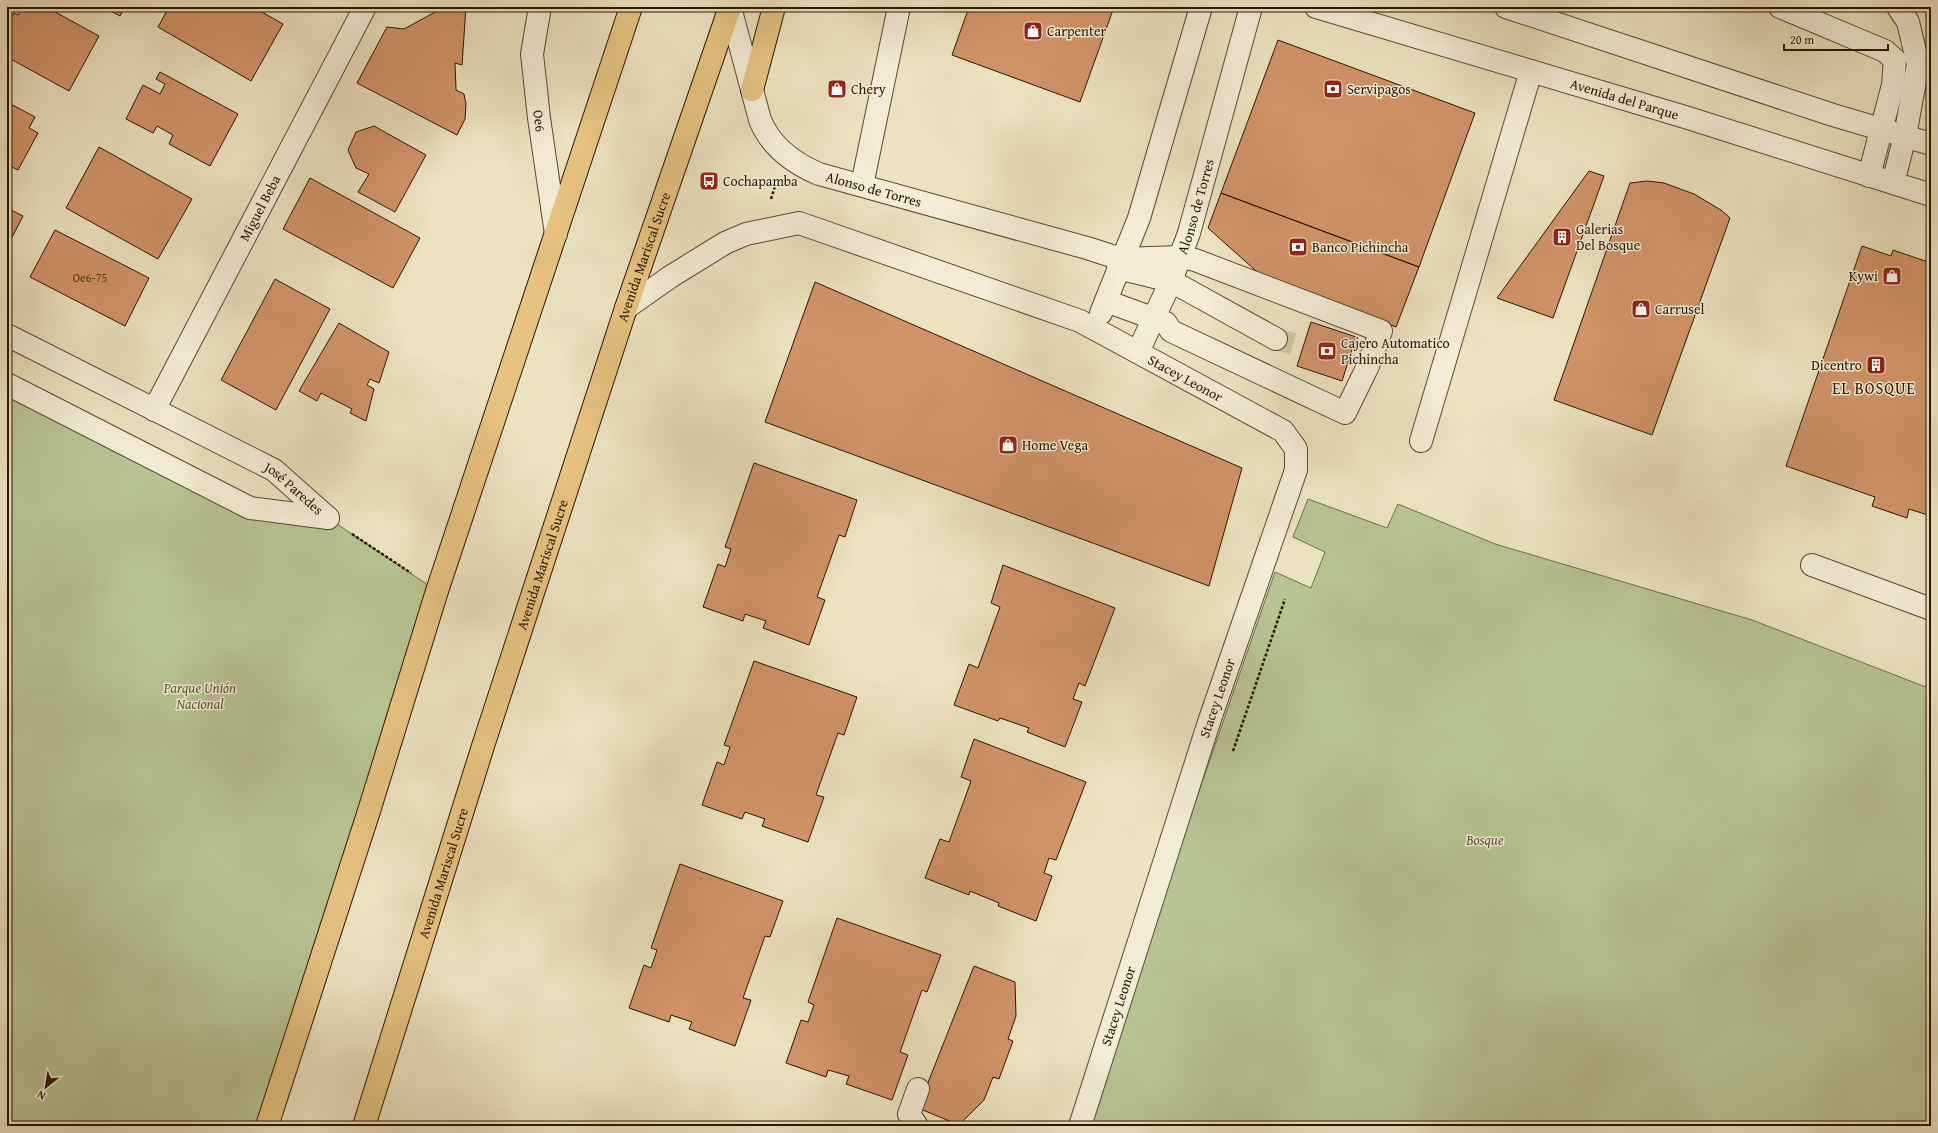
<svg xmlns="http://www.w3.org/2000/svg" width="1938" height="1133" viewBox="0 0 1938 1133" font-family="'Gentium Book Plus',serif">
<rect width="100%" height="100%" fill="#ece2c0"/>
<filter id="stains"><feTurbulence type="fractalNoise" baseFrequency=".005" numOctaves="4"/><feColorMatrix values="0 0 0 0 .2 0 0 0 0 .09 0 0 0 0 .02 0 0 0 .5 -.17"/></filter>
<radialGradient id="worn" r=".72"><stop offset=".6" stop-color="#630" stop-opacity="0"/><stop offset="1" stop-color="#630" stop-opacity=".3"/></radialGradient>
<path fill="#b8c392" stroke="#716c49" d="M7,384L250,508L328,518L437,591L265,1126H7Z
M1308,499L1387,528L1398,504L1495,544L1752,620L1931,689V1126H1083L1275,572L1311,588L1325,552L1293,537Z"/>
<path fill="#d19368" stroke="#2a1500" d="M23,7H46L99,36L69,91L7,57V25L14,13L18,15Z
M103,7H125L120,16Z
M169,7H253L283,24L251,81L158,27Z
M439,7H466L462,65L455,63L456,90L464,94L466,104L465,119L457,135L357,83L387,27L404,29L437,11Z
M969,7H1114L1080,102L952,55Z
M1278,40L1475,113L1419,267L1221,193Z
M160,72L238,114L210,166L169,144L173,135L157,126L153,133L126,119L143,85L160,94L165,84L156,79Z
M7,102L35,117L29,128L38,133L18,170L8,165L7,168Z
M374,126L426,155L395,212L358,192L369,174L356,168L348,150L356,132Z
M99,147L192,199L158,259L66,208Z
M1589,171L1604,176L1553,318L1497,298Z
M310,178L420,238L393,288L283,229Z
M1647,181L1664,183L1694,194L1721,210L1730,218L1652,435L1554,400L1630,183Z
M1221,193L1419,267L1396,327L1264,278L1208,228Z
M7,208L23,216L7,247Z
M55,230L149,278L125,326L30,277Z
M1862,246L1891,256L1893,250L1931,263V516L1909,509L1907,518L1872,506L1875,497L1786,466Z
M275,279L330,309L276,410L221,380Z
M815,282L1242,468L1209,586L765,422Z
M1311,322L1356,337L1342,381L1297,366Z
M339,323L389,352L379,383L370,379L367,385L374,389L366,421L350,413L352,409L321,393L317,401L299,391Z
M754,463L857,500L845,537L839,535L817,597L825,600L809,645L763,628L766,621L745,614L743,621L703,607L718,564L725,567L731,549L725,547Z
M1003,565L1115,608L1085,686L1079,683L1073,699L1082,702L1065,747L1027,732L1029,728L1000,718L998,721L954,705L969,664L978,668L1000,607L991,603Z
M754,661L857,697L844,735L838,733L816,795L824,797L808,842L762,826L765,819L745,812L742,819L702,805L717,762L724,765L730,747L724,745Z
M974,739L1086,782L1056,860L1049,858L1044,873L1052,876L1036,921L998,906L999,903L970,891L969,895L925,878L940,839L949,842L971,781L961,777Z
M680,864L783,901L770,937L765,936L743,998L751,1000L735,1046L689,1029L692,1022L671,1015L669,1022L629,1008L644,965L651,968L657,950L651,948Z
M837,918L941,955L927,992L922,990L900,1052L908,1055L892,1100L846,1084L849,1076L828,1070L826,1077L786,1063L801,1020L808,1022L814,1005L808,1002Z
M974,966L1015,982L1016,1016L1008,1039L1013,1041L999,1079L993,1077L984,1100L959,1125L918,1108Z"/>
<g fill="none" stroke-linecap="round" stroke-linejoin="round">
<path stroke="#cfc3a3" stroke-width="22" stroke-dasharray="22 11" stroke-linecap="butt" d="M1276,339L1293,344"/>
<defs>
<g id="minor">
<path id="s1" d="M540,7L532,54L539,118L556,234"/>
<path id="s2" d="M730,7L760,120C771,147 793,163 819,174L1087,248L1121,259L1181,257L1195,260L1381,331L1367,368L1345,413L1171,331L1166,323L1106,301"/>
<path id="s3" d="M1316,7L1685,117L1931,195"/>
<path d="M1506,7L1833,115L1931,144"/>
<path d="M1780,7L1885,51L1895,60L1893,85L1869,176"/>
<path d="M1893,183L1905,136L1918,64L1908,22L1898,7"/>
<path d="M862,185L899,7"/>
<path d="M1118,268L1171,281L1276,339"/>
<path id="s4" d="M626,308L670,277L725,243L746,234L799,223L1080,321L1283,431L1296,449V470L1209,722L1080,1126"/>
<path d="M1101,313L1139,218L1201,7"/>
<path id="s5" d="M7,335L274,470L328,518"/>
<path id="s6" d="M1138,352L1171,281L1189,233L1251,7"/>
<path d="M7,384L250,508L328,518"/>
<path id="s7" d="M154,410L365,7"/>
<path d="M1421,441L1531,71"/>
<path d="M1812,565L1931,609"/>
<path d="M917,1126L909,1114L918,1089"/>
</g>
<g id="major">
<path d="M752,90L774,7"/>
<path d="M267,1126L369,811L437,591L631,7"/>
<path id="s8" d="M364,1126L483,746L626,308L730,7"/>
</g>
</defs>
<use href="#minor" stroke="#5a4830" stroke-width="24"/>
<use href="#major" stroke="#2a1500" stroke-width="24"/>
<path stroke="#2a1500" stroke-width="2.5" stroke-dasharray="3 2" stroke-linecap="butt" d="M771,199L776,183
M352,534L411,573
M1233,751L1285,599"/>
<use href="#minor" stroke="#f3ecd6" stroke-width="22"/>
<use href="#major" stroke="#e6c180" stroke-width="22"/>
</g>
<defs>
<symbol id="shop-square" viewBox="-11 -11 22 22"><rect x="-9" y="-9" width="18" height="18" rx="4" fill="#8f2418" stroke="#f3ecd6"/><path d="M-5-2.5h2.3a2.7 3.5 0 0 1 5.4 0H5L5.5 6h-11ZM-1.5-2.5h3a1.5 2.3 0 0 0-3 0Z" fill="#fff"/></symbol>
<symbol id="bank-square" viewBox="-11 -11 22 22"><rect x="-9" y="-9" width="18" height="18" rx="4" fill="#8f2418" stroke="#f3ecd6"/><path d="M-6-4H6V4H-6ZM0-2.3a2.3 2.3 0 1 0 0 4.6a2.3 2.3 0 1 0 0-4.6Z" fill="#fff"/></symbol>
<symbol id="bus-square" viewBox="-11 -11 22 22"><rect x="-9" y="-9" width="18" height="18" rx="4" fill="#8f2418" stroke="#f3ecd6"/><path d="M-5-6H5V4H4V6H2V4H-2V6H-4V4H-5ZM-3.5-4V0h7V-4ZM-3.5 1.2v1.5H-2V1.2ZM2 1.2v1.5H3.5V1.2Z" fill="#fff"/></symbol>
<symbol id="building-square" viewBox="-11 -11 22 22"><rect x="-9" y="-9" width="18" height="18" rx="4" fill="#8f2418" stroke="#f3ecd6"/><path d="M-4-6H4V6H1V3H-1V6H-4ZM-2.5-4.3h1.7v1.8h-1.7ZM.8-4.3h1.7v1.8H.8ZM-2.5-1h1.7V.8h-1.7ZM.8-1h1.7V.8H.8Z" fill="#fff"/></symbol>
</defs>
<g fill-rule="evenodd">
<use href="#shop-square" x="1022" y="20" width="22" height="22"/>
<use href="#shop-square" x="826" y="78" width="22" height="22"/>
<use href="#bank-square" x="1322" y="78" width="22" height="22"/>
<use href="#bus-square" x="698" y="170" width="22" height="22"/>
<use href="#building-square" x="1551" y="226" width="22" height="22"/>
<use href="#bank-square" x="1287" y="236" width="22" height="22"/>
<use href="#shop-square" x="1881" y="265" width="22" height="22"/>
<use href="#shop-square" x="1630" y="298" width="22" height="22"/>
<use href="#bank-square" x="1316" y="340" width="22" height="22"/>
<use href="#building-square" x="1865" y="354" width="22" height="22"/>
<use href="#shop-square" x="997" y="434" width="22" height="22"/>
</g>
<g text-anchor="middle" stroke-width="3" stroke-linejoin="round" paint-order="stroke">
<g font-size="12" fill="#54341a">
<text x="90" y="282">Oe6-75</text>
</g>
<g font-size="14" fill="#2a1500" stroke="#f3ecd6" text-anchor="start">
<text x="1047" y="36">Carpenter</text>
<text x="851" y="94">Chery</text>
<text x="1347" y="94">Servipagos</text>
<text x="723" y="186">Cochapamba</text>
<text x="1576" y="234">Galerias<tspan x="1576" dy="16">Del Bosque</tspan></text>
<text x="1312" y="252">Banco Pichincha</text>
<text x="1878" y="281" text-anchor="end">Kywi</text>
<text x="1655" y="314">Carrusel</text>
<text x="1341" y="348">Cajero Automatico<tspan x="1341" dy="16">Pichincha</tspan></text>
<text x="1862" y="370" text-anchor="end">Dicentro</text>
<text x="1022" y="450">Home Vega</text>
</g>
<g font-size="14" fill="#2a1500" stroke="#f3ecd6">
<text dy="5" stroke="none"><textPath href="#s3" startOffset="322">Avenida del Parque</textPath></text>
<text dy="5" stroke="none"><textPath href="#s1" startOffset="115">Oe6</textPath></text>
<text dy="5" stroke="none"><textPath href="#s2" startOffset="256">Alonso de Torres</textPath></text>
<text dy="5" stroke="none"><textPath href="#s6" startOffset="157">Alonso de Torres</textPath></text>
<text dy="5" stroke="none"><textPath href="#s7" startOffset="228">Miguel Beba</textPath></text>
<text dy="5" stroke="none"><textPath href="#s8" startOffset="913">Avenida Mariscal Sucre</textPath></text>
<text dy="5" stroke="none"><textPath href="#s4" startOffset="613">Stacey Leonor</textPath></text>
<text dy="5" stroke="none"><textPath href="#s5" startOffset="326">José Paredes</textPath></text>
<text dy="5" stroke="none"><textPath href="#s8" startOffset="589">Avenida Mariscal Sucre</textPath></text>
<text transform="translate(1217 698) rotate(-71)" y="5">Stacey Leonor</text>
<text dy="5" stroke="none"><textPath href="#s8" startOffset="265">Avenida Mariscal Sucre</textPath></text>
<text transform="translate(1118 1006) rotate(-72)" y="5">Stacey Leonor</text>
</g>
<g font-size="14" font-style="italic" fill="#5c5233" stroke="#f3ecd6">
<text x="200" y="693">Parque Unión<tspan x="200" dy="16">Nacional</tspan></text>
<text x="1485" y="845">Bosque</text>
</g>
<g font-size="16" letter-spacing="1" fill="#2a1500" stroke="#f3ecd6">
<text x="1874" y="394">EL BOSQUE</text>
</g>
</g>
<rect width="1938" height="1133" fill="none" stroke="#ece2c0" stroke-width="24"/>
<rect x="8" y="8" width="1922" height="1117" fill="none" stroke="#2a1500" stroke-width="2"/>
<rect x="12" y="12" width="1914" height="1109" fill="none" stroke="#2a1500"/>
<g transform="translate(46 1087) rotate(210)" stroke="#f3ecd6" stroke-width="3" paint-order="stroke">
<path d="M0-3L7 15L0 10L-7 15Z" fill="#2a1500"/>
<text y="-6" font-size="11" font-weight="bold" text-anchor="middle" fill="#2a1500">N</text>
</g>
<path d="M1784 44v6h104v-6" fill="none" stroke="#2a1500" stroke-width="2"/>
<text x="1790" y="44" font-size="12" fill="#2a1500" stroke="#f3ecd6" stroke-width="3" paint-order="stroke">20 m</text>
<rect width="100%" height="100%" filter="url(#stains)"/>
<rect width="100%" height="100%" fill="url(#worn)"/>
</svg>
